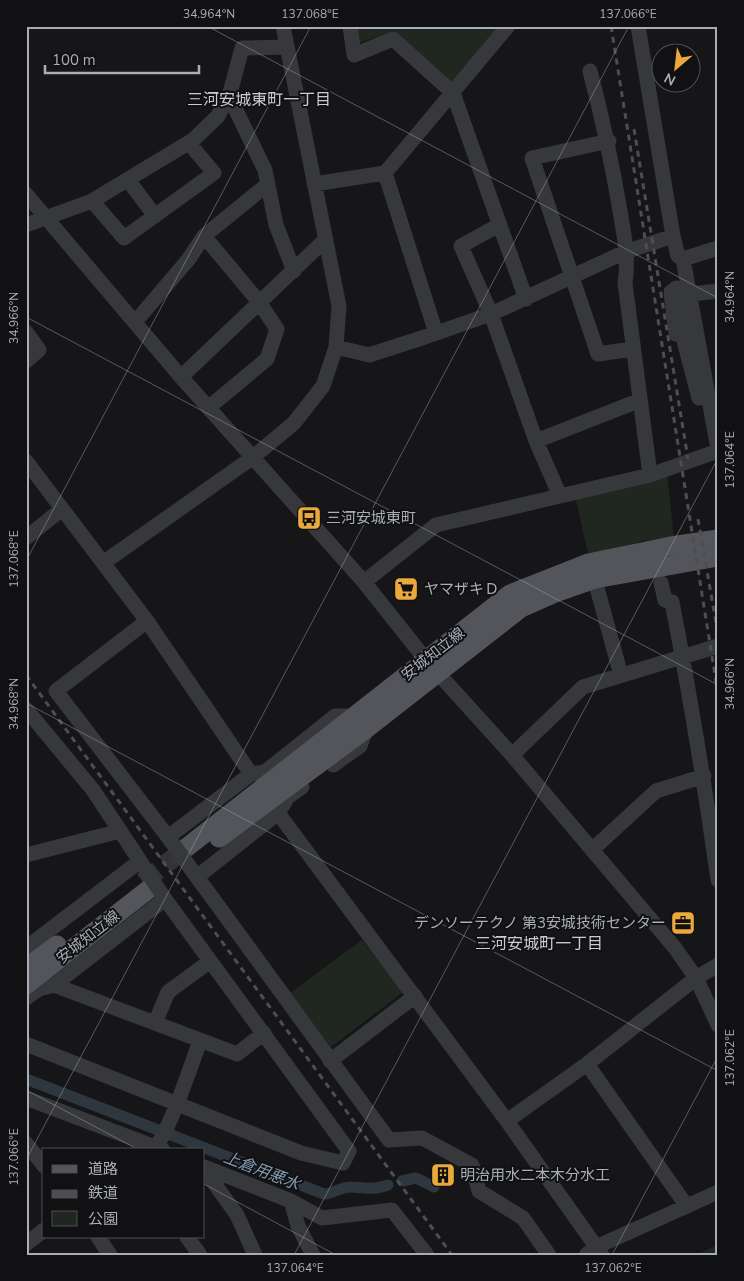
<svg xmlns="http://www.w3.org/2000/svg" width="744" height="1281" viewBox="0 0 744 1281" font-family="'Nunito Sans','Noto Sans JP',sans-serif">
<rect width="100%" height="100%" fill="#161618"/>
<path fill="#202721" d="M350,26H491L496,31L447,88L395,31L352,45Z
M667,473L674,538L643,541L589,557L575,496Z
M362,940L403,992L331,1047L290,993Z
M718,1245V1255H695Z"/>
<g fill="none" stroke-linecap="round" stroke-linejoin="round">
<path stroke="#2e373d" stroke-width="11" d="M26,1079L324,1194C333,1194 342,1186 351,1187C366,1188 374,1190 388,1185
M402,1181L416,1178L434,1187"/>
<path stroke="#333438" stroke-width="19" stroke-dasharray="19 9" stroke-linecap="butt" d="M143,882L186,848"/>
<path stroke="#37383c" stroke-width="15" d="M350,26L354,55L393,39L453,93L526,299
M638,26L673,236L678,256L683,259L718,449
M590,71C602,117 612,163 620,211C624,234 629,259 625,283L650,475
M229,96L265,170L276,225L294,271
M609,141L532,158L598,354L632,349
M385,173L436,333
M128,180L155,216
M314,184L385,173L508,26
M26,194L181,377L364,582L426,660L512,755L675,948L696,978L718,1025
M92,201L124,238L214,173L189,143
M26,225L92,201L193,140L218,116L230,93L242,48L287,47
M499,225L461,246L491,314L536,441L560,496
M204,236L259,302L277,329L267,359L208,408
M683,259L718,248
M690,294L718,291
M136,321L188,260L204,236L268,184
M26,332L39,350L26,361
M676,334L671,292L676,288L683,337L699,398
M336,347L369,355L425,337L491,314L625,252L673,236
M181,377L325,240
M536,441L638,401
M26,461L147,621L251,774
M26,538L62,509
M103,563L252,458L294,423L323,386L336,347L339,306L283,26
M364,582L436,525L650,475L718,451
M661,583L665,600L672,602C690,695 705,787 718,880
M597,588L621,675
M147,621L56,691L168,837L251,774L265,772L335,716H355
M26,709L93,790L140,861L26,948
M512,755L583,687L718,646
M333,765L360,746L366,729
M302,787L288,797L278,813L197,877L389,1140L422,1138L472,1165L479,1191L523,1218L549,1255
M278,813L507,1121L602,1255
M592,850L656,791L704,776
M26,855L120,831
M54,985L237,1054L264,1033
M26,998L39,989L54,985L165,899L349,1151L343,1163L301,1153L26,1044
M155,1023L168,992L209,962
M330,1061L415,996
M587,1064L686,1205
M26,1098L163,1150
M507,1121L587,1064L696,978L718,965
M26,1143L44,1166
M153,1150C169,1134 191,1065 200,1041
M204,1167L291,1201L322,1218L392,1210L427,1255
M204,1169L237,1215L255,1255
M291,1201L298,1226L313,1255
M98,1237L110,1255
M187,1237L200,1255
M26,1244L44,1230
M586,1255L596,1247L718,1192"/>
<path stroke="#53555b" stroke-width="19" d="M219,838L366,729L521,608L555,593L595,579L718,557
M186,848L510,594L588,563L671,546L718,539
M26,968L57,945
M26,985L149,889"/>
<path stroke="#4c4e53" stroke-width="3" stroke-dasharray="6 5" stroke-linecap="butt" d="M611,26L718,694
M634,129L688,459
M698,519L718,634
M26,675L452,1255"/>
<path stroke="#37383c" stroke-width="15" d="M168,837L197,877
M140,861L165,899"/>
</g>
<path fill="none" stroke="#a8adb7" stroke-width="1" stroke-opacity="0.45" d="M207,26L718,298M26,317L718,685M26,561L311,26M26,703L718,1071M26,1090L139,1150M26,1160L629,26M204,1184L336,1255M294,1255L718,458M612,1255L718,1056"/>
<defs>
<symbol id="bus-square" viewBox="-11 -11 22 22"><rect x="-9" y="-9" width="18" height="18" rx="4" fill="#eba93b" stroke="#111113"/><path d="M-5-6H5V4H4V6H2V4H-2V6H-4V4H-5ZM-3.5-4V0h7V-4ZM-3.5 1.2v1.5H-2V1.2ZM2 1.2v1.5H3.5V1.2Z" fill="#111"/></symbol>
<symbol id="supermarket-square" viewBox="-11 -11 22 22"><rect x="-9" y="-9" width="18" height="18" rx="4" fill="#eba93b" stroke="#111113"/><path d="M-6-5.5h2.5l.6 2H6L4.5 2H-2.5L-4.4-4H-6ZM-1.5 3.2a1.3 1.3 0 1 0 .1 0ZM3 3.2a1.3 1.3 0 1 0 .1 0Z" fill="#111"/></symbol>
<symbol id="office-square" viewBox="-11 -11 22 22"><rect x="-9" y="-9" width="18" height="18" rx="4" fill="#eba93b" stroke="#111113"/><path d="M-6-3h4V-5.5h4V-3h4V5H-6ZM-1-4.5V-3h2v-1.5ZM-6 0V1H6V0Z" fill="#111"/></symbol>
<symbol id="building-square" viewBox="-11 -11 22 22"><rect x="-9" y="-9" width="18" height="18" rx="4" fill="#eba93b" stroke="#111113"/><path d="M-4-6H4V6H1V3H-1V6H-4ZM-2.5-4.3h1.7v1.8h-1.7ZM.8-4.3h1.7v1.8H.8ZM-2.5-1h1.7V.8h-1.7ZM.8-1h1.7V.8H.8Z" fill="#111"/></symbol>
</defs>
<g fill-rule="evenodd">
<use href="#bus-square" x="295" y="504" width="28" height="28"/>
<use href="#supermarket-square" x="392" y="575" width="28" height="28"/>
<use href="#office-square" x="669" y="909" width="28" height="28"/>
<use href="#building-square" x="429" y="1161" width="28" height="28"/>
</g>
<g text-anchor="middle" stroke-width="4" stroke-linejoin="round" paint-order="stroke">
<g font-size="15" fill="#a8adb7" stroke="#111113" text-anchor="start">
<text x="326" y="523">三河安城東町</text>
<text x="424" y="594">ヤマザキＤ</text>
<text x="666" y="928" text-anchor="end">デンソーテクノ 第3安城技術センター</text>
<text x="460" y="1180">明治用水二本木分水工</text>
</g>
<g font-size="15" fill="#a8adb7" stroke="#111113">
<text transform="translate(433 654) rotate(-38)" y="5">安城知立線</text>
<text transform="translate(88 937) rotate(-38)" y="5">安城知立線</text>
</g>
<g font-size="16" fill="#c9ccd3" stroke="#111113">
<text x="259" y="105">三河安城東町一丁目</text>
<text x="539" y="949">三河安城町一丁目</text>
</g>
<g font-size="16" font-style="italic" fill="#819cb1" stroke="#111113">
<text transform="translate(262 1170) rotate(21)" y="6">上倉用悪水</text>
</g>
</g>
<rect width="744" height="1281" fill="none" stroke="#111113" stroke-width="55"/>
<rect x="42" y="1148" width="162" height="90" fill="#111113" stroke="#4d4f55"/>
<rect x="52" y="1165" width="25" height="8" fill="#53555b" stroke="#4d4f55"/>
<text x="88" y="1174" font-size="15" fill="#a8adb7">道路</text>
<rect x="52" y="1190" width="25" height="8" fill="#4c4e53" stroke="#4d4f55"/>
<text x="88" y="1198" font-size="15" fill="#a8adb7">鉄道</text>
<rect x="52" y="1211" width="25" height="15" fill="#202721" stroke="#4d4f55"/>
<text x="88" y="1224" font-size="15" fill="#a8adb7">公園</text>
<g transform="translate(676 68) rotate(208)"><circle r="24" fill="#111113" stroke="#4d4f55"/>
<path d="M0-4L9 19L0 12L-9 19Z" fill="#eba93b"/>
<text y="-8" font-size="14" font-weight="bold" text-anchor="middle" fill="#a8adb7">N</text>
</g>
<path d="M45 65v8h154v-8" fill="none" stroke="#a8adb7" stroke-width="2.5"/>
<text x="52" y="65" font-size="15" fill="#a8adb7" stroke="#111113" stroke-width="4" paint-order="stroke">100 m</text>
<rect x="28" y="28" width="688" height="1226" fill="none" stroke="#a8adb7" stroke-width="2"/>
<g font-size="12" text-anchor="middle" fill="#a8adb7">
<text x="209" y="18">34.964°N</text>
<text x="310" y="18">137.068°E</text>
<text x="628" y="18">137.066°E</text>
<text transform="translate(730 297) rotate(-90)" y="4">34.964°N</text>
<text transform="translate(14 318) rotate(-90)" y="4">34.966°N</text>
<text transform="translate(730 460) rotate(-90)" y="4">137.064°E</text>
<text transform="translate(14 559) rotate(-90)" y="4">137.068°E</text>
<text transform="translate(730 684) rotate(-90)" y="4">34.966°N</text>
<text transform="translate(14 704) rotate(-90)" y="4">34.968°N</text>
<text transform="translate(730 1058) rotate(-90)" y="4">137.062°E</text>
<text transform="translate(14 1157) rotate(-90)" y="4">137.066°E</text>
<text x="295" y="1272">137.064°E</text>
<text x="613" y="1272">137.062°E</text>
</g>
</svg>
